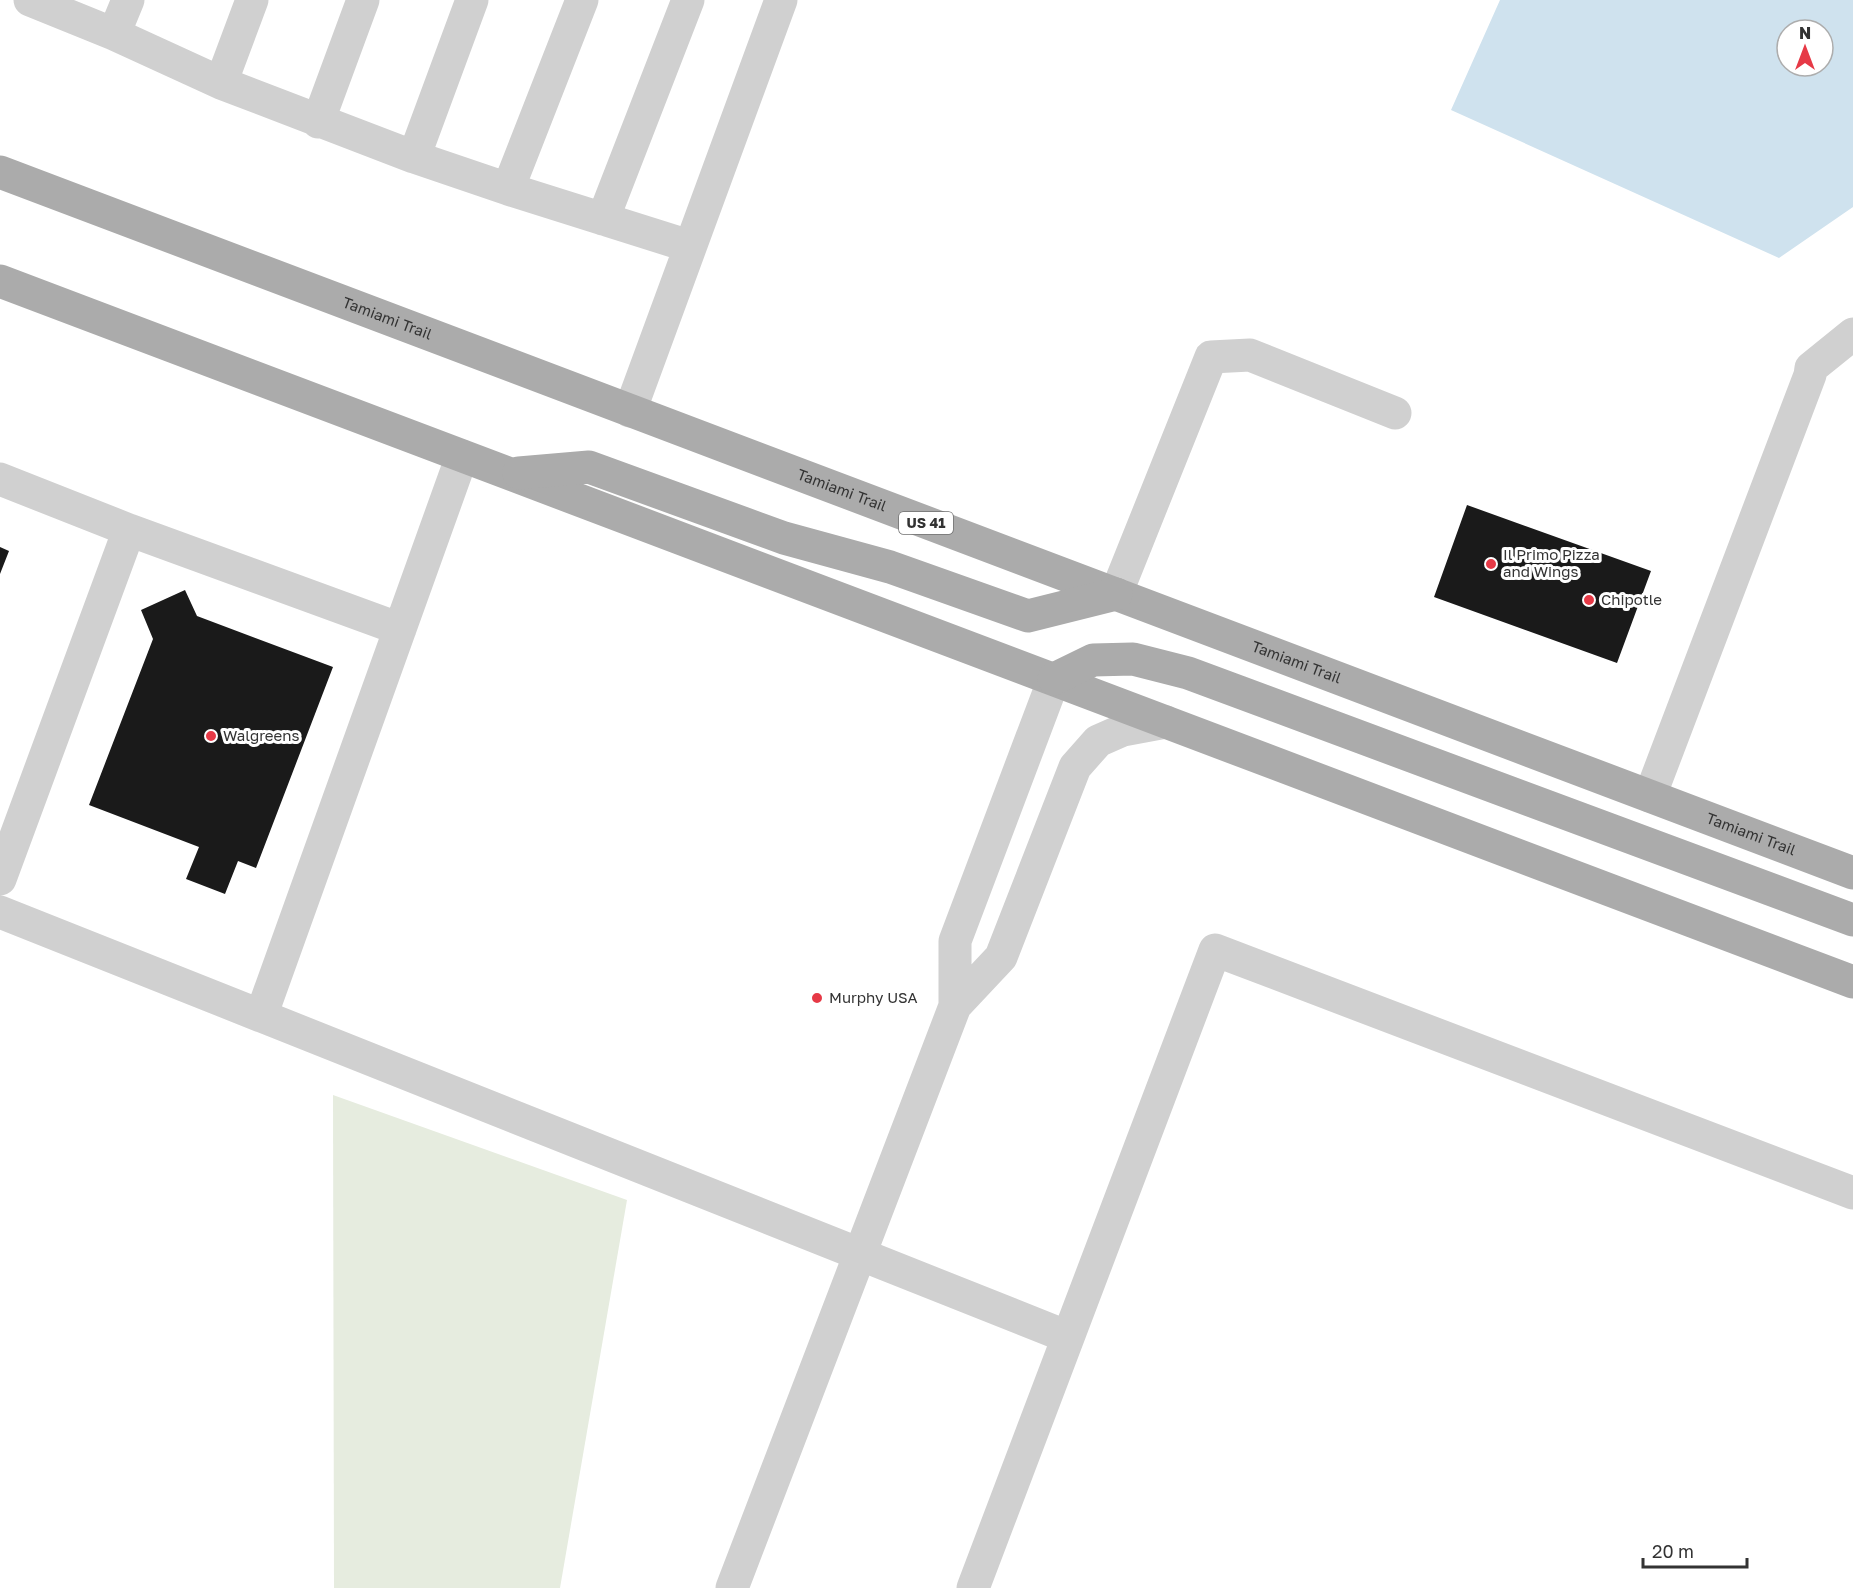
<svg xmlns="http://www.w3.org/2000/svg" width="1853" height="1588" viewBox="0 0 1853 1588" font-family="'Golos Text',sans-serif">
<rect width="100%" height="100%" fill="#fff"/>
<path fill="#e6ecdf" d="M333,1095L627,1200L560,1588H334Z"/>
<path fill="#cfe2ee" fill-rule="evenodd" d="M1500,0H1853V207L1779,258L1451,110ZM1787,30H1823V66H1787Z"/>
<path fill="#1a1a1a" d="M1467,505L1651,571L1617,663L1434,597Z
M0,547L9,551L0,574Z
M185,590L197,616L333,667L256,868L238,861L225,894L186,879L199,847L89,805L153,639L141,610Z"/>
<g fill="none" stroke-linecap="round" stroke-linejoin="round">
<path stroke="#d0d0d0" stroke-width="33" d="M30,0L114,34L128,0
M252,0L221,83L414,157L508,189L689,246
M114,34L221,83
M318,122L363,0
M414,157L472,0
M508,189L582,0
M603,219L688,0
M630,411L781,0
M0,479L129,530
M1116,594L1211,357L1250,355L1395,413
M1650,796L1810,375L1811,368L1853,334
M0,879L129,530L400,629
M0,912L1068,1337
M955,1006L1001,957L1075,767L1098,741L1123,730L1166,722
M261,1016L462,456
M732,1588L955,1006V941L1054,679
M973,1588L1215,950L1853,1193"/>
<g stroke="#ababab" stroke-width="33">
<path id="s1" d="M0,172L1853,873"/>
<path d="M0,281L1853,982"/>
<path d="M519,473L589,467L784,538L890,567L1028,616L1116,594"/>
<path d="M1054,679L1093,660L1133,659L1188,673L1853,920"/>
</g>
</g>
<g fill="#e63946" stroke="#fff" stroke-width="2">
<circle cx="1491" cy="564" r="6"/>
<circle cx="1589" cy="600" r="6"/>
<circle cx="211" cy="736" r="6"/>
<circle cx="817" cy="998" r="6"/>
</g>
<g text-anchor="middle" stroke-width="6" stroke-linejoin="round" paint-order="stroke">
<rect fill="#fff" stroke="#707070" stroke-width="1.5" x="899" y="512" width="54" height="22" rx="4.5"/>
<g font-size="14" font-weight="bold" fill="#333">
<text x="926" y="528">US 41</text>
</g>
<g font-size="15" fill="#333" stroke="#fff">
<text dy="5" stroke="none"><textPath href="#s1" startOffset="414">Tamiami Trail</textPath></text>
<text dy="5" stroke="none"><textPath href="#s1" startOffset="900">Tamiami Trail</textPath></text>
<text dy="5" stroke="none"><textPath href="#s1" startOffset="1386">Tamiami Trail</textPath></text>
<text dy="5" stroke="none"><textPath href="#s1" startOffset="1872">Tamiami Trail</textPath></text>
</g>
<g font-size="15" fill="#333" stroke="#fff" text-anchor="start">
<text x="1503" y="560">Il Primo Pizza<tspan x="1503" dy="17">and Wings</tspan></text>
<text x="1601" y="605">Chipotle</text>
<text x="223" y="741">Walgreens</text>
<text x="829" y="1003">Murphy USA</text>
</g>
</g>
<g transform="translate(1805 48)"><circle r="28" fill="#ffffff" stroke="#adadad" stroke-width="1.5"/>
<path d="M0-4.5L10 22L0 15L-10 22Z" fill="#e63946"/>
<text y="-9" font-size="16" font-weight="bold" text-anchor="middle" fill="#333333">N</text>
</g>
<path d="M1643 1558v9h104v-9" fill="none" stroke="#333333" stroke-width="3"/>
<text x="1652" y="1558" font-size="18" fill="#333333" stroke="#ffffff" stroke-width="4.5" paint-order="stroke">20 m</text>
</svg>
